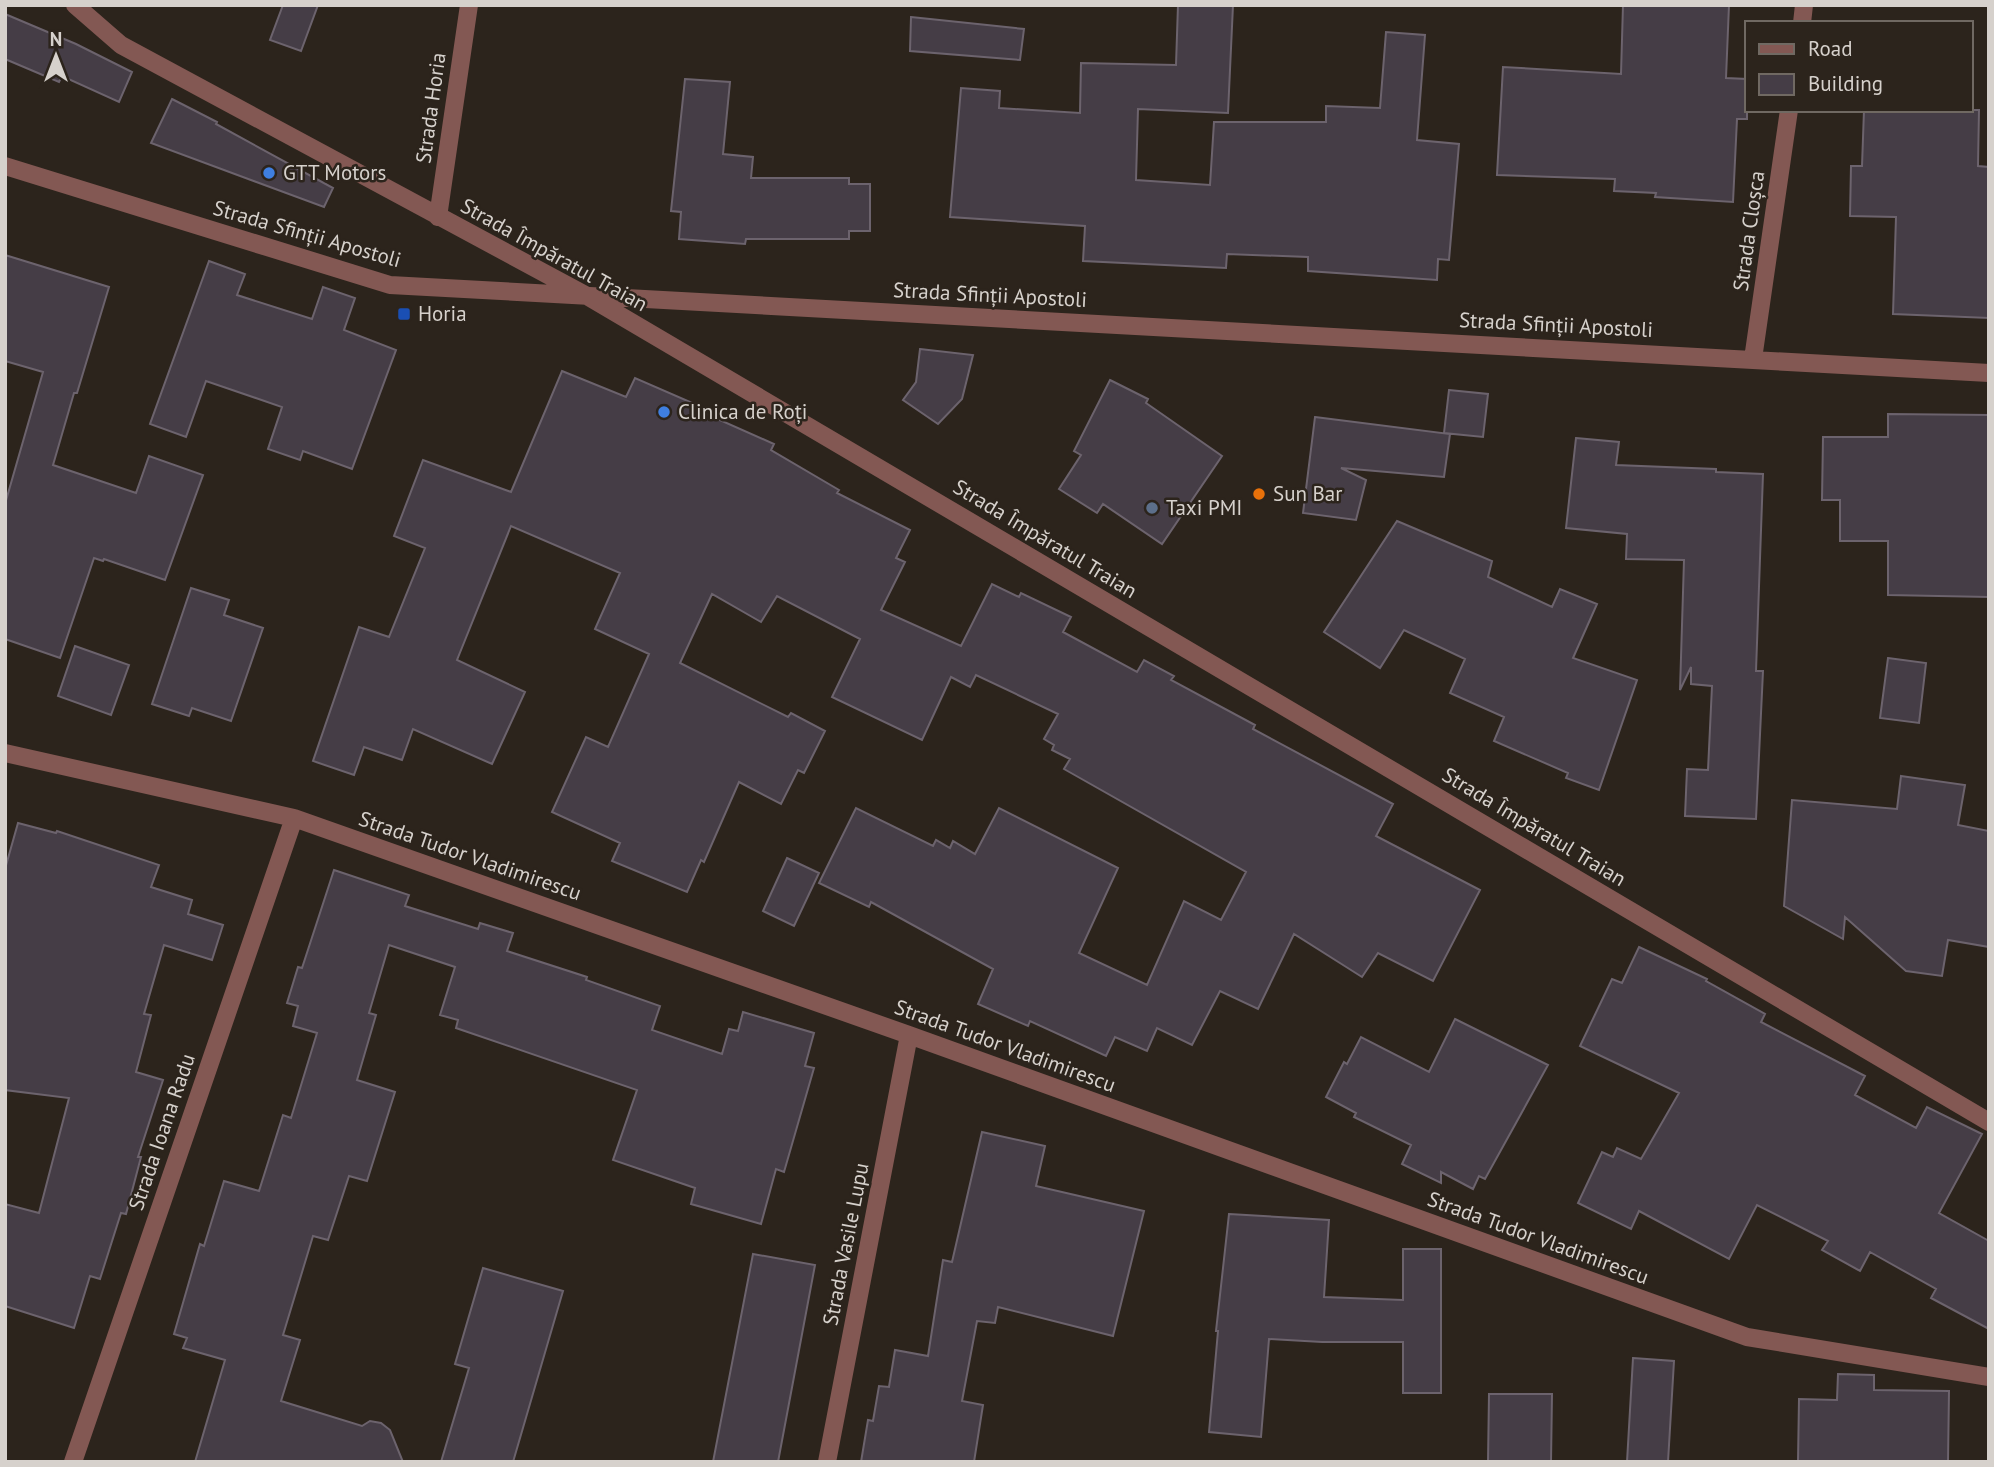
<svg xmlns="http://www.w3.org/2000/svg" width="1994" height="1467" viewBox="0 0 1994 1467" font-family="'PT Sans',sans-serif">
<rect width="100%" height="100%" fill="#2c241c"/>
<path fill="#453d46" stroke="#6c636d" stroke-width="2" d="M283,5H318L301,51L270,40Z
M1178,5H1233L1228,113L1138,109L1136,180L1210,185L1214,122H1326V106L1380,108L1386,32L1425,35L1417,140L1459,144L1449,260L1438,259L1437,280L1308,271V257L1227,254L1226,268L1083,261L1085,226L950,217L961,88L1000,91L999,108L1080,113L1081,63L1176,65Z
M1623,5H1729L1726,78L1747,79V119H1737L1733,202L1655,197L1656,193L1614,191L1615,179L1497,175L1503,67L1621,74Z
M5,14L76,44L132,72L119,102L62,76L59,82L5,59Z
M911,17L1024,29L1020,60L910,51Z
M685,79L730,82L723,154L753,157L751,178H849V184H870V231H849V239H746L745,244L679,239L681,212L671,211Z
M172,99L217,122L216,124L333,188L324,207L151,143Z
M1864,110H1979L1978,166L1989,167V318L1893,314L1896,217L1850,216L1851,166H1862Z
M5,255L109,287L77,393H74L53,465L136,493L149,456L203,475L165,580L104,559L103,561L94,558L60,658L5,639V504L43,372L5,361Z
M209,261L245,274L237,295L312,319L323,287L355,298L344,330L396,350L352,469L303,451L300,460L268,449L282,407L206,381L186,437L150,424Z
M920,349L973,355L962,399L938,424L903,400L916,382Z
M562,371L626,397L635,378L697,405L695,409L774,444L771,450L839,490L837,493L910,530L896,558L905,562L881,610L961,646L992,584L1019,597L1021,593L1071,617L1063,632L1137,672L1144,660L1174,676L1171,680L1255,725L1253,729L1393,804L1376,836L1480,890L1433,981L1378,953L1362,977L1294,934L1258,1009L1220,991L1192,1045L1157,1028L1147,1051L1115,1037L1106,1056L1030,1021L1028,1026L978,1004L993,969L871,902L869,907L819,883L856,808L933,846L936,840L950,848L953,841L975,854L999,808L1118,868L1079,953L1147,985L1184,901L1221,920L1246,872L1064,769L1070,759L1052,750L1054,745L1044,739L1058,714L976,675L970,687L951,677L922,740L832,697L860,639L777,596L761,622L712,594L680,663L788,717L791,713L825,731L804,773L798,770L781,804L739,782L704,862L701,860L687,892L612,861L620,843L552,812L586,737L608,747L649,654L595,629L620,573L511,526L457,660L525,692L492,764L413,729L402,760L364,747L354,775L313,761L359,627L389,637L425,548L394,536L423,460L511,492Z
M1110,380L1148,399L1146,403L1222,456L1162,544L1103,504L1097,513L1059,489L1081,455L1074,451Z
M1449,390L1488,394L1483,437L1444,433Z
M1888,414L1989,415V597L1888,595V541H1840V500H1822L1823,437H1888Z
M1315,417L1450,434L1444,477L1341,468L1366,480L1356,520L1303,513Z
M1576,438L1619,442L1616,465L1716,469V472L1763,474L1756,671H1763L1756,819L1685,816L1687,769L1708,770L1712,686L1691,684V667L1680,690L1684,560L1626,559L1627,534L1566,528Z
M1397,521L1492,561L1488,577L1552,607L1560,589L1597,604L1573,658L1637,680L1599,790L1566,778L1568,773L1494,741L1504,717L1450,693L1465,659L1404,630L1380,668L1324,632Z
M191,588L229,600L224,615L263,628L231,721L192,708L189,716L152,704Z
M75,646L129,665L111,715L58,696Z
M1888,658L1926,663L1919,723L1880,718Z
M1901,776L1965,785L1958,825L1989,831V947L1948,940L1942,976L1906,971L1845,917L1843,939L1784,906L1792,800L1897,809Z
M18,823L56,833L57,831L159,865L151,887L192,900L188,914L223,925L212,960L164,945L144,1014L151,1015L136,1072L163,1080L138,1157H141L126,1214L121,1213L100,1279L90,1276L74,1328L5,1306V1204L39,1213L69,1098L5,1090V869Z
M787,858L819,873L794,926L763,911Z
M334,870L409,895L405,906L478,929L480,923L513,933L507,951L587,977L586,980L660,1006L652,1030L722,1054L729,1029L738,1031L743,1012L814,1033L805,1066L814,1068L784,1172L776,1169L761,1224L691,1204L695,1188L613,1160L637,1090L456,1028L458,1020L440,1015L455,967L389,945L369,1013L376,1015L357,1080L395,1092L367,1181L349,1176L328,1240L313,1236L283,1335L300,1340L281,1401L362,1426L370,1421L381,1423L390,1430L403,1462H195L225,1360L183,1348L187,1338L174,1334L200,1244L204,1246L224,1181L259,1191L283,1115L291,1118L317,1033L293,1026L298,1006L287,1003L298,967L302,968Z
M1639,947L1707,979L1706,981L1765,1014L1761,1022L1865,1076L1855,1095L1916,1128L1927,1107L1982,1134L1939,1213L1989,1241V1329L1931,1298L1936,1289L1870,1252L1860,1271L1822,1250L1828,1241L1757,1205L1729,1259L1639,1211L1631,1229L1578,1203L1602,1152L1613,1157L1617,1148L1641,1159L1679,1093L1580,1046L1612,979L1622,983Z
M1455,1019L1548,1065L1485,1179L1479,1176L1473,1189L1441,1172V1183L1402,1164L1411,1145L1354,1117L1356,1113L1326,1097L1344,1062L1347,1064L1361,1037L1429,1072Z
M982,1132L1045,1146L1036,1186L1144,1211L1113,1336L998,1307L995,1323L977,1321L962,1401L983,1405L974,1462H861L868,1420L873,1421L879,1386L889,1387L895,1350L928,1356L943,1260L952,1262Z
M1229,1214L1329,1220L1324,1297L1403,1300V1249H1441V1393H1403V1342H1322L1269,1339L1261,1437L1209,1432L1218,1331H1216Z
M753,1254L815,1265L778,1462H713Z
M483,1268L563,1291L513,1462H441L469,1368L455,1364Z
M1633,1358L1674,1361L1668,1462H1627Z
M1838,1374L1874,1375V1390L1949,1391L1948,1462H1798L1799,1399L1837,1400Z
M1489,1394H1552L1551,1462H1488Z"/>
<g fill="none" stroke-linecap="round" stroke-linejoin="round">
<path stroke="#835853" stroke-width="18" d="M75,5L121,45L587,296L1989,1122
M1802,23L1804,5
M5,166L390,285L1989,373
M438,217L469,5
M1753,359L1789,110
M5,753L294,818L909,1035L1747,1337L1989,1377
M73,1462L294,818
M827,1462L909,1035"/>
</g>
<g fill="#3f7fe0" stroke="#2c241c" stroke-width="2.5">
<circle cx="269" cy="173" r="7"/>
<circle cx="664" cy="412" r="7"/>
</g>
<rect fill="#1a4fb4" stroke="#2c241c" stroke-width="2.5" x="397" y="307" width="14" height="14" rx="3.5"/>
<circle fill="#e8710a" stroke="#2c241c" stroke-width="2.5" cx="1259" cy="494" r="7"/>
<circle fill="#5c6f8a" stroke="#2c241c" stroke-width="2.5" cx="1152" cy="508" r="7"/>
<g text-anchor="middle" stroke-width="5" stroke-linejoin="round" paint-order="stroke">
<g font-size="21" fill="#d6d1cc" stroke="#2c241c">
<text transform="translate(431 108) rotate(-82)" y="7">Strada Horia</text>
<text transform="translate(1749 231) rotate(-82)" y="7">Strada Cloșca</text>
<text transform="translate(307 234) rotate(16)" y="7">Strada Sfinții Apostoli</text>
<text transform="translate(554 255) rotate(29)" y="7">Strada Împăratul Traian</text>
<text transform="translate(990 295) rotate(3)" y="7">Strada Sfinții Apostoli</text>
<text transform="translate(1556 325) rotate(3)" y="7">Strada Sfinții Apostoli</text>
<text transform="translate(1045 539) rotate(31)" y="7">Strada Împăratul Traian</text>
<text transform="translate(1534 827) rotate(31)" y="7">Strada Împăratul Traian</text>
<text transform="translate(470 856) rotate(19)" y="7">Strada Tudor Vladimirescu</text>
<text transform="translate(1005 1046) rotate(20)" y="7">Strada Tudor Vladimirescu</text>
<text transform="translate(162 1132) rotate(-71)" y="7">Strada Ioana Radu</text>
<text transform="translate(1538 1238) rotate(20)" y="7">Strada Tudor Vladimirescu</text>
<text transform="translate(846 1244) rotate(-79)" y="7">Strada Vasile Lupu</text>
</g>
<g font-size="21" fill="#d6d1cc" stroke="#2c241c" text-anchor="start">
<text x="283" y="180">GTT Motors</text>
<text x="418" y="321">Horia</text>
<text x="678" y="419">Clinica de Roți</text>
<text x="1273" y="501">Sun Bar</text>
<text x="1166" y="515">Taxi PMI</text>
</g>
</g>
<rect width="1994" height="1467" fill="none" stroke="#d6d1cc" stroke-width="14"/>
<rect x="1745" y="21" width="228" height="91" fill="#2c241c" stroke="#706962" stroke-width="2"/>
<rect x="1759" y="44" width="35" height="10" fill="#835853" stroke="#706962" stroke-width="2"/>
<text x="1808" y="56" font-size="21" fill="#d6d1cc">Road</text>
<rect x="1759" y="74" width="35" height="21" fill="#453d46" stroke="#706962" stroke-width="2"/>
<text x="1808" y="91" font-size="21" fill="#d6d1cc">Building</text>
<g transform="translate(56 56)" stroke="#2c241c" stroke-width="5" paint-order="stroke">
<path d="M0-5L12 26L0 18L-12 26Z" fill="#d6d1cc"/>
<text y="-10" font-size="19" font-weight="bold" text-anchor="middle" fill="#d6d1cc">N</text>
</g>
</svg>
